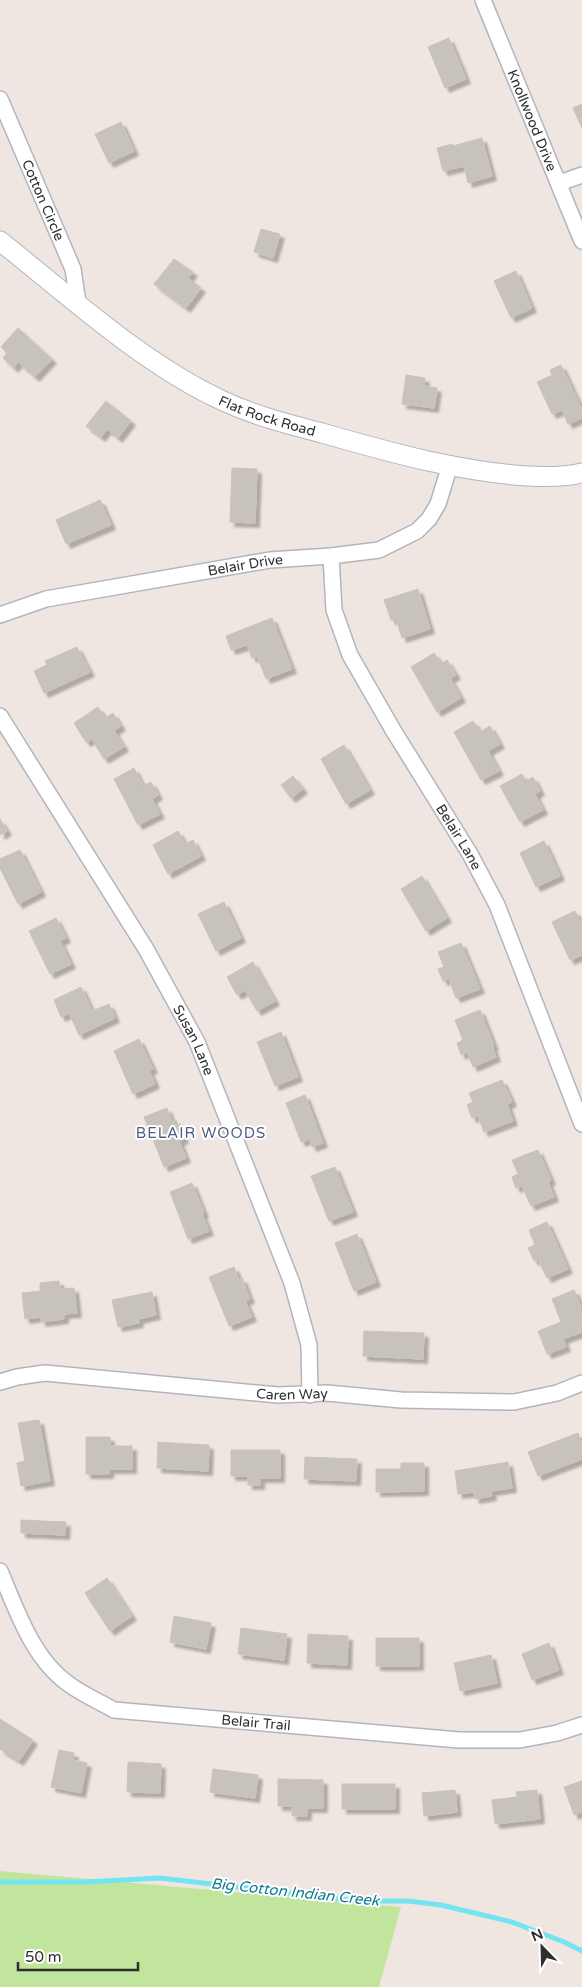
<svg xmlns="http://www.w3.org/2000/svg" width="582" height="1987" viewBox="0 0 582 1987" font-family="'Varela Round',sans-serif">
<defs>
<filter id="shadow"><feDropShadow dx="4.5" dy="4.5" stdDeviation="1" flood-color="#0004"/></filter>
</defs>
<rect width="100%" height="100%" fill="#efe6e1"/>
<path fill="#c2e59d" d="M0,1871L401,1907L379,1987H0Z"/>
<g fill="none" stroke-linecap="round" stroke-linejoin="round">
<path stroke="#74e4f1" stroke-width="5" d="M0,1882H86L160,1878L356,1901H408L441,1905L512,1922L564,1942L582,1951"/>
</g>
<path fill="#c8c2bc" stroke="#cbc2ba" filter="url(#shadow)" d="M449,38L466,79L445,88L428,47Z
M582,104V128L573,108Z
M121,122L134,151L109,163L95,134Z
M482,138L492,176L468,183L464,166L443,171L437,148L452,144L453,146Z
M261,229L280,234L273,258L254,252Z
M174,259L193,272L188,278L201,288L186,308L154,284Z
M516,271L532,308L511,318L494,281Z
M18,328L52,359L35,377L18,362L14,368L3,358L7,353L1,347Z
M561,365L582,410V418L568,424L562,410L552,414L537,382L552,375L550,370Z
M406,375L425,378L424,386L437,388L434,408L402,404Z
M106,401L131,421L118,438L107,429L101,437L86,426Z
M232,468L257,469L255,523L230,522Z
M100,500L111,525L66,544L56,520Z
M418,589L430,629L402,638L396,619L391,620L384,600Z
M272,618L292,669L266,679L257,656L252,658L247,645L231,650L226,636Z
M77,647L90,672L44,693L34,671L47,665L45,661Z
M434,653L441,664L447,660L456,675L450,678L461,698L437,712L411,667Z
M98,707L105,718L113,713L121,726L114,731L124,747L104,759L92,739L86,742L74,723Z
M473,721L480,732L490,726L500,744L488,751L499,771L481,780L454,732Z
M344,745L370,790L346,804L321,759Z
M134,768L143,786L151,782L158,795L152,799L160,814L138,825L114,779Z
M522,774L526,781L533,777L540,791L535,794L543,810L520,822L500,786Z
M293,776L303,789L291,798L281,785Z
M0,819L7,831L0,835Z
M178,831L185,844L193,840L201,856L168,874L153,845Z
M544,841L560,876L536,887L520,853Z
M20,850L41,892L18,904L0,868V859Z
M422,876L447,918L426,931L401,889Z
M224,902L241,938L216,951L198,914Z
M575,911L580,922H582V955L570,960L552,922Z
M56,918L66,938L60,941L71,964L50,974L29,931Z
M461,943L480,989L456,998L449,979L443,981L438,969L444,967L438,952Z
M253,962L275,1001L257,1011L245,990L237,995L227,977Z
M81,987L92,1011L109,1004L115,1018L79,1035L69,1013L61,1017L54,1000Z
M480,1010L494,1046H492L496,1057L473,1067L467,1052L461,1055L457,1043L463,1040L455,1020Z
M281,1032L298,1077L275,1086L257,1042Z
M139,1039L153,1069L149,1070L155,1084L133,1094L114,1051Z
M502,1080L512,1102L507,1104L513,1121L484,1132L478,1116L472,1118L467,1105L473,1102L469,1093Z
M305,1095L323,1143L312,1147L309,1139L301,1142L286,1103Z
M167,1108L172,1121L176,1120L184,1139L179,1141L186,1158L164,1167L144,1117Z
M538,1150L551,1180L548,1182L554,1197L531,1206L522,1186L516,1188L512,1177L518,1174L512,1160Z
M335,1167L353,1212L329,1221L311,1176Z
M192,1183L204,1213L202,1214L209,1231L188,1239L170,1192Z
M547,1222L568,1269L547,1278L538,1259L534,1261L528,1248L535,1245L529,1230Z
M357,1234L376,1282L354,1291L335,1243Z
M234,1267L239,1280L242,1278L250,1299L245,1301L252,1317L229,1326L209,1277Z
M59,1281L60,1289L74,1288L77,1313L64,1314V1319L41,1322V1317L25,1319L22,1293L40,1291V1283Z
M574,1290L582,1310V1332L563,1339L566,1347L547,1354L538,1331L561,1322L552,1299Z
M152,1292L156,1315L138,1319L139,1323L118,1327L112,1300Z
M364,1331L424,1333L423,1359L363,1356Z
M39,1420L50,1481L21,1486L17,1463L25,1461L18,1423Z
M578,1433L582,1444V1459L538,1476L528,1452Z
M86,1437H110V1446H132V1469H109V1474H86Z
M158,1442L209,1445L208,1471L157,1468Z
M231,1450H280V1478H260V1485H248V1476H231Z
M305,1457L357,1459L356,1481L304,1479Z
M508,1462L512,1488L491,1491L492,1496L475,1499L474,1492L458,1494L455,1471Z
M401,1463H424V1491L376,1492V1469H401Z
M21,1520L66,1522L65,1535L21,1533Z
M107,1578L132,1616L110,1631L85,1593Z
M174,1616L211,1623L206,1649L170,1642Z
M241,1628L287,1634L284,1660L238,1654Z
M308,1634L348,1636L347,1665L307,1663Z
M376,1638H419V1666H376Z
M549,1643L559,1670L532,1680L522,1654Z
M491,1655L497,1683L460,1691L454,1663Z
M0,1719L33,1740L19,1761L0,1749Z
M59,1750L74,1753L73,1760L87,1763L81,1793L51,1787Z
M128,1762L161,1764L160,1793L127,1792Z
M213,1769L258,1775L255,1798L210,1792Z
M278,1779L323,1780V1808H307V1816H292V1806H278Z
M582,1781V1812L574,1815L564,1787Z
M342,1784H395V1809H342Z
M455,1790L457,1812L424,1816L422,1793Z
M537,1790L540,1819L495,1824L492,1800L517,1797L516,1792Z"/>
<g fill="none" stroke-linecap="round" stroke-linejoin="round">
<defs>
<g id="minor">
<path id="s1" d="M483,0L582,241"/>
<path id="s2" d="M0,99L73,269L78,303"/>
<path d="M559,183L582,175"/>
<path id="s3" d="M331,556L334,610L350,655L393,730L470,854L497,905L582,1124"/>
<path id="s4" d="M0,615L46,599L270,560L331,556L379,550L417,531L429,519L438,504L450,465"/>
<path id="s5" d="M0,716L146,949L197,1042L292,1283L309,1345L310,1395"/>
<path id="s6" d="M0,1382L17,1377L45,1373L278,1395L327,1393L401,1400L514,1402L557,1393L582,1383"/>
<path id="s7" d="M0,1571C17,1611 33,1660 70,1685C84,1695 100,1702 114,1710L459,1740H520L557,1733L582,1725"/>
</g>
<g id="tertiary">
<path id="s8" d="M0,241C68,295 142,363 221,400C253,415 287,424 322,433C357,443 392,453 428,461C470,470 540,483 582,473"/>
</g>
</defs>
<use href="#minor" stroke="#b1b5be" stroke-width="18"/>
<use href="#tertiary" stroke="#b1b5be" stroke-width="21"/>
<use href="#minor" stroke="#fff" stroke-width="15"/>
<use href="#tertiary" stroke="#fff" stroke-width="19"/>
</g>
<g text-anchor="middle" stroke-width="4" stroke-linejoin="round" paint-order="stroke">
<g font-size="14" fill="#2e2e2e" stroke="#fff">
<text dy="5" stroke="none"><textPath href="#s1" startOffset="130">Knollwood Drive</textPath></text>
<text dy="5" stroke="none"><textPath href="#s2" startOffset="110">Cotton Circle</textPath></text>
<text dy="5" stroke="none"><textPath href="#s8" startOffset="322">Flat Rock Road</textPath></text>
<text dy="5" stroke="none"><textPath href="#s4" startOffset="251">Belair Drive</textPath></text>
<text dy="5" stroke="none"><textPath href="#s3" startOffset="314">Belair Lane</textPath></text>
<text dy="5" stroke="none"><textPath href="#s5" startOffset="378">Susan Lane</textPath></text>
<text dy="5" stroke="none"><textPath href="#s6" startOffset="294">Caren Way</textPath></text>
<text dy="5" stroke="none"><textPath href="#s7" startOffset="329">Belair Trail</textPath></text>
</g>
<g font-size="15" letter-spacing="1" fill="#4d5e80" stroke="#fff">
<text x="201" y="1138">BELAIR WOODS</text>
</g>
<g font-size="15" font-style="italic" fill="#0c7c94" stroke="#fff">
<text transform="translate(295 1892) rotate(6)" y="5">Big Cotton Indian Creek</text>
</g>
</g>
<g transform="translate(542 1947) rotate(337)" stroke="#ffffff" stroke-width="4" paint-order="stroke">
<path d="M0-4L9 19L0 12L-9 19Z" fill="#2e2e2e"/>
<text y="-8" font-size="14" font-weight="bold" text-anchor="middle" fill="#2e2e2e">N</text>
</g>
<path d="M18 1962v8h120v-8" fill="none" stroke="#2e2e2e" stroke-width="2.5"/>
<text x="25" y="1962" font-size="15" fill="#2e2e2e" stroke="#ffffff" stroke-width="4" paint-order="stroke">50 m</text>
</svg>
